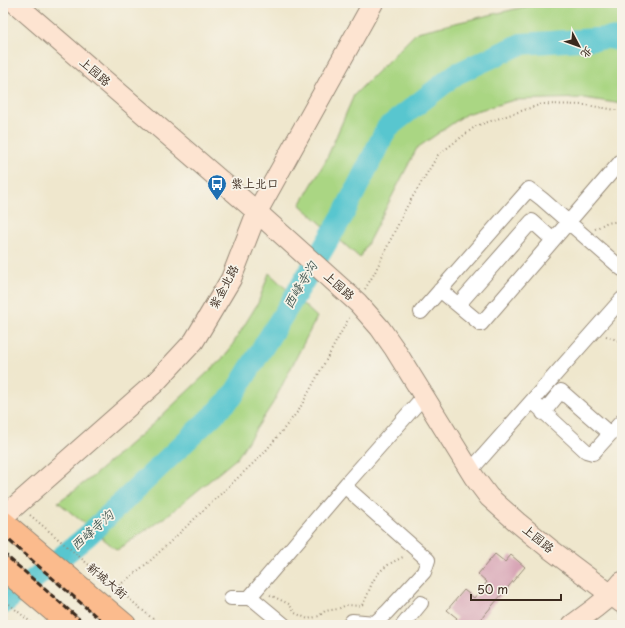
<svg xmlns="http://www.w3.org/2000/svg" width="625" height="628" viewBox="0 0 625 628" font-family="'Playpen Sans','LXGW WenKai TC',sans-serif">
<rect width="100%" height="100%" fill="#f7f3e8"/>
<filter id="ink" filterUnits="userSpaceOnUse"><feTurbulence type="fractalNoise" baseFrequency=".025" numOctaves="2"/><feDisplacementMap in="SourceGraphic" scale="8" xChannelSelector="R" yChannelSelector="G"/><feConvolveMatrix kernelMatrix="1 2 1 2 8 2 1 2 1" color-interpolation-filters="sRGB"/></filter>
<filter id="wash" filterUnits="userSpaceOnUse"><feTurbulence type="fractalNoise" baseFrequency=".012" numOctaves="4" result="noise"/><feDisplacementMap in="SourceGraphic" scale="16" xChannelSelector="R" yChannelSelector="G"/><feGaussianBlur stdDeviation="0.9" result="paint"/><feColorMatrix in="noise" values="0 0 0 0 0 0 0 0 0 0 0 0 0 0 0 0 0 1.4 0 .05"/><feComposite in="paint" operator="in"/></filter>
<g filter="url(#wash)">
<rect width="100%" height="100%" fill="#efe7cd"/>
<path fill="#aad683" stroke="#728050" d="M541,3H622V104L584,98L514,100L466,114L417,148L360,258L300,205L326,160L354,95L417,32Z
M269,273L317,317L273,403L237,458L168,515L117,550L58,502L92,477L154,423L226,355L258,303Z"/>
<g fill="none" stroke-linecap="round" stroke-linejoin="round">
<path stroke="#59c6cf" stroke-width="22" d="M3,604L86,537L232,397L293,299L343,215L387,128L456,74L521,44L610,38L622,41"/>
</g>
<g id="blocks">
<path fill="#d8a5b6" d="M495,554L505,562L511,555L525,567L476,625H452L457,618L447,610L464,590L474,598L487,582L478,574Z"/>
</g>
</g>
<g filter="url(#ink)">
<use href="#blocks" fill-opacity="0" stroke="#958876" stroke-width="1"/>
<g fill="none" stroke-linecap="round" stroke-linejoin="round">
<defs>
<path id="street" d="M440,290L481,324L622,160
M458,305L532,221L553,240
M421,312L529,189L542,199L622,269
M532,401L586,451L593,453L622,421
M543,413L561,391L610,434
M470,471L622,299
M231,598H249
M284,625L254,600L249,598L347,483
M349,625L352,621L375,623
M377,625L375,623L387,612L424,572L428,560L349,490L347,483L424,396
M403,625L421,603"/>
<path id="secondary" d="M15,3L257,212L358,303L380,328L394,348L474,477L489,497L517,522L550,549L622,603
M3,517L154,384L194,341L231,279L257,212L373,3
M572,625L595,608L611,595L622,582"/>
<path id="primary" d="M3,522L125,625
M3,568L70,625"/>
</defs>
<use href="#street" stroke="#958876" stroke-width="16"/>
<use href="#secondary" stroke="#958876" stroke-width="22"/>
<use href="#primary" stroke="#958876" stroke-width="24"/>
<path stroke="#958876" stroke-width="2" stroke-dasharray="1 3" stroke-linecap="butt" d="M595,229L606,223L622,221
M365,289L374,274L406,208L438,155L476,126L542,104L586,105L622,111
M606,336L622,342
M30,515L160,625
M116,588L150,561L264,453L299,410L349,318
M270,595L289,604L295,613L308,619L319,616L325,611L338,609L346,605L361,606C368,598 369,587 375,578C383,566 393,562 405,556
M3,599L34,625"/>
<use href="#street" stroke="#fff" stroke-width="14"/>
<use href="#secondary" stroke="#fde4d1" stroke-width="20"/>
<use href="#primary" stroke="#fbbb8d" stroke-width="22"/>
<path stroke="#3b2a1e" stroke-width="3" stroke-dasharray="6 3" stroke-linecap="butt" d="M3,535L106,625
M3,553L86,625"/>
</g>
</g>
<defs>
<symbol id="bus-pin" viewBox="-11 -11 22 30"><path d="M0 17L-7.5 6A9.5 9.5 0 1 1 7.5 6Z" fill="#1f6fb2" stroke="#f7f3e8"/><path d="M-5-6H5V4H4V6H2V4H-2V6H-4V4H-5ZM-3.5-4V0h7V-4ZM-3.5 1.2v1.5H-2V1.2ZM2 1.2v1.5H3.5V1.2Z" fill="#fff"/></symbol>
</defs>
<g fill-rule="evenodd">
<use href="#bus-pin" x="206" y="173" width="22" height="30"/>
</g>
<g text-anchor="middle" stroke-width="3.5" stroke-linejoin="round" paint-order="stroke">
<g font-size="12" fill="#3b2a1e" stroke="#f7f3e8">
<text transform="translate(95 72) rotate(41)" y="4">上园路</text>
<text transform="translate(339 286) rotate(42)" y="4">上园路</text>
<text transform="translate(224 287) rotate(-62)" y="4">紫金北路</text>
<text transform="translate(538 539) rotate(39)" y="4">上园路</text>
<text transform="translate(107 581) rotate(40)" y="4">新城大街</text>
</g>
<g font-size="12" fill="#3b2a1e" stroke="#f7f3e8" text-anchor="start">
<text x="231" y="188">紫上北口</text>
</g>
<g font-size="13" font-style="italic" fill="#445953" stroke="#f7f3e8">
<text transform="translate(300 285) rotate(-59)" y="5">西峰寺沟</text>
<text transform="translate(92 530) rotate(-42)" y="5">西峰寺沟</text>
</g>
</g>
<rect width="625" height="628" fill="none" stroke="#f7f3e8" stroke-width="16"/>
<g transform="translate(579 46) rotate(131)" stroke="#f7f3e8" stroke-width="3" paint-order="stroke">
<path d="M0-3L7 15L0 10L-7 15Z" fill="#3b2a1e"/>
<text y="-6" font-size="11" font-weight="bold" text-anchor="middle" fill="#3b2a1e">北</text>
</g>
<path d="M471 594v6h90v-6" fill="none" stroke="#3b2a1e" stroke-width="2"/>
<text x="477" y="594" font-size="12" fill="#3b2a1e" stroke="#f7f3e8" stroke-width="3" paint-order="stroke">50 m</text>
</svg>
